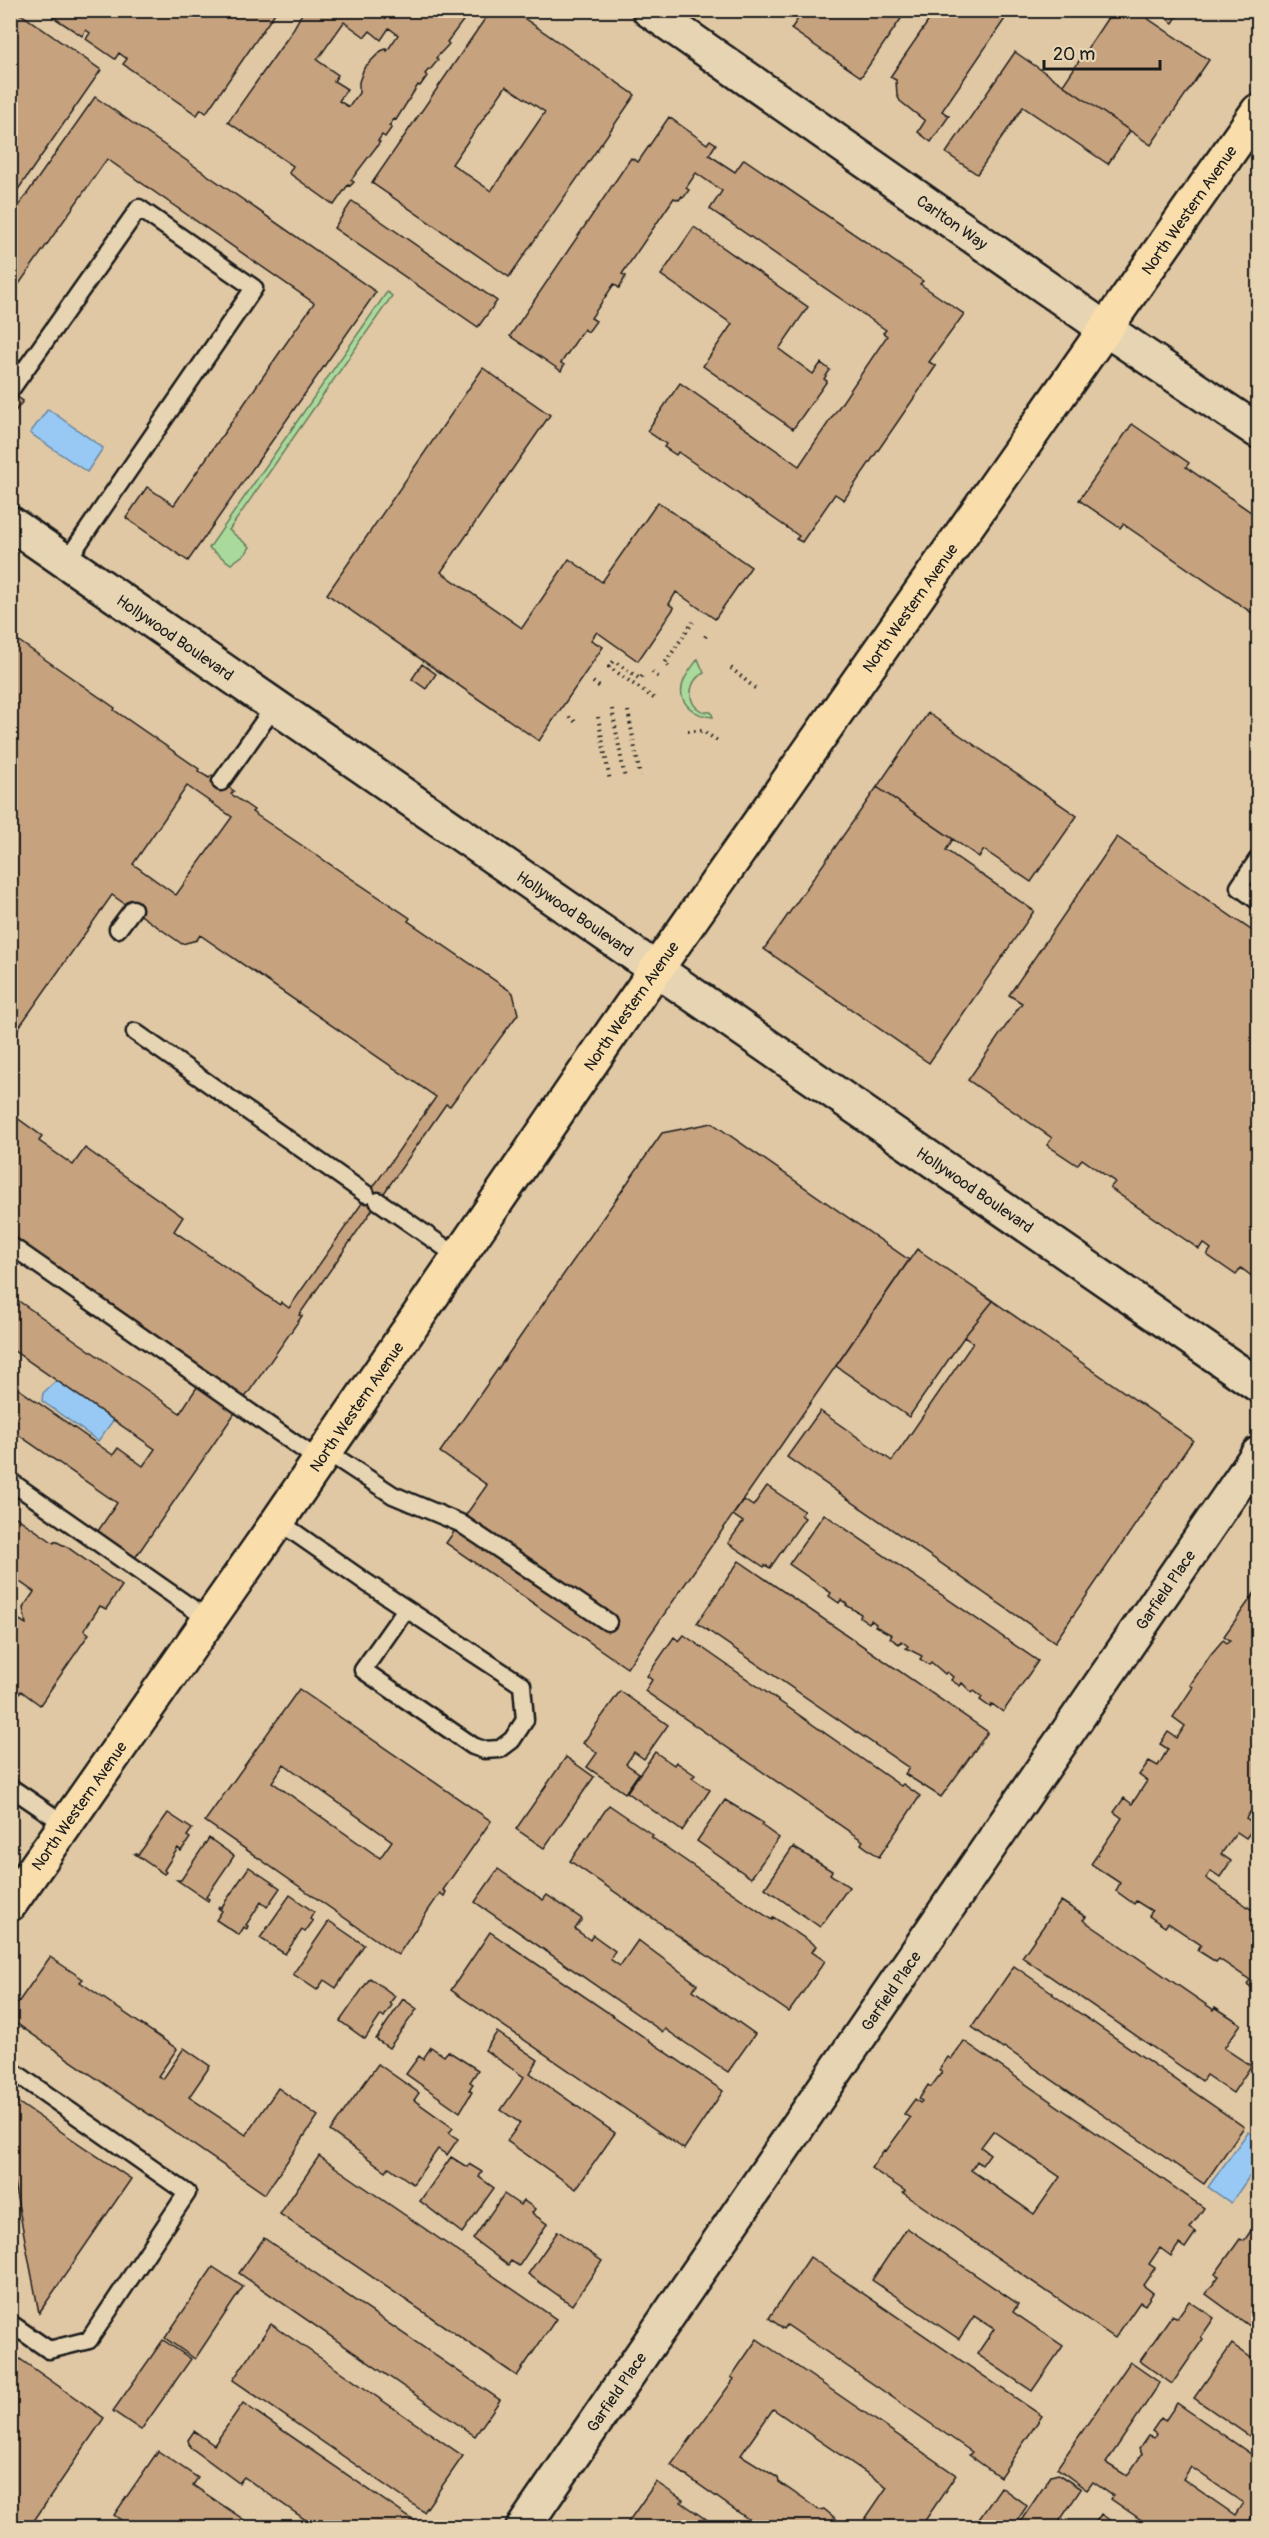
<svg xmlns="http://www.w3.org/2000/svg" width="1269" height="2538" viewBox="0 0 1269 2538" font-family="Pangolin,sans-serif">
<rect width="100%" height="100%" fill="#e0c8a4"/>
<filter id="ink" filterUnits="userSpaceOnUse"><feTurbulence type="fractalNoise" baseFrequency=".0167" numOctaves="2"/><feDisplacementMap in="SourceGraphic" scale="12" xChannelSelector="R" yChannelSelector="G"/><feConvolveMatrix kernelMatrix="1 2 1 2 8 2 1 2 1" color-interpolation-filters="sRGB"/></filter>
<g filter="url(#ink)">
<path fill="#aada9b" stroke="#637b5c" stroke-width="1.5" d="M387,292L392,296L229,530L250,547L246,553L231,564L209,548Z
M698,659L704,673C684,682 687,714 711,712L713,717C696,716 676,704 683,683C685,675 693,666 698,659Z"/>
<path fill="#98c9f4" stroke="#66849e" stroke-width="1.5" d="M48,409L103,448L87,472L30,433Z
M58,1379L115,1418L98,1441L42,1401L43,1393Z
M1248,2132L1258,2139V2164L1231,2203L1208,2187Z"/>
<path fill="#c7a27e" stroke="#1c1c1c" stroke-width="1.5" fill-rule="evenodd" d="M10,10H15L101,70L10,201Z
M57,10H277L206,113L201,109L197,115L123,64L127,59L119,53L115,59L86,39L90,33L86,30L82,36L53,17Z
M304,10H471L447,42L449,44L436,58L438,60L430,70L429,69L425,74L427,76L420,86L418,85L396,120L394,119L389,126L392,127L385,137L382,135L378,141L380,142L351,180L354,182L350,186L348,185L334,205L289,173L293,166L228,122L291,33ZM344,22L365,37L370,31L381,40L389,28L398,35L387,51L386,49L381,51L364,68L359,82V93L349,107L339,101L347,89L334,81L338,75L317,60Z
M491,10H512L635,95L509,277L372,183ZM506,86L545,112L491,191L452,164Z
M804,10H907L861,77L791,29Z
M936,10H1011L942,111L949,116L931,142L918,132L925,121L900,101L897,95L896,80L890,77Z
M1113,10H1135L1209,60L1151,145L1063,85Z
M1155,10H1181L1173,23Z
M1015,52L1130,131L1108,164L1023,107L977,174L946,153Z
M95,97L376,292L188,561L126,518L147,487L174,505L314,303L107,159L10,297V218Z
M669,117L707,144L710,140L716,144L709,155L735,172L744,159L923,281L920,284L964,314L929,362L936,366L844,500L835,494L802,542L796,539L799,536L678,452L676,455L664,447L666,444L647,431L680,383L799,466L887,336L883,333L886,330L710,209L722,191L696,173L686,188L689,190L684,197L682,196L679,200L674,198L622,274L626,276L619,288L614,284L591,318L596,321L588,332L584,329L561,363L564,365L561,371L510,336L631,158L638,162Z
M352,201L497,301L478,327L334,228Z
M694,227L808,307L779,349L813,374L821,363L830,370L824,379L827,381L793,429L703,366L732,324L661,275Z
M483,368L550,415L441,572L522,628L569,559L602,582L658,502L751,567L715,619L676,592L669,604L674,608L638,661L597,632L591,640L603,647L539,741L327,594Z
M10,392L23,401L10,418Z
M1132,424L1189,463L1186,467L1258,517V617L1123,524L1120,528L1079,500Z
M10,635L115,708L114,710L199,769L198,771L209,778L212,775L234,791L231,794L254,810L252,812L410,918L408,921L513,993L518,1014L450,1106L446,1104L299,1315L302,1316L244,1399L10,1235V1113L42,1136L39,1141L73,1165L85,1148L183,1217L174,1231L280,1305L281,1302L289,1308L436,1097L200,935L197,940L182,944L112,895L10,1040ZM187,786L232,817L176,895L133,864Z
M422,664L436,674L426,689L412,679Z
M928,713L1077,816L1031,882L984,850L979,857L877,787Z
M877,787L953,839L946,850L1034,911L929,1063L764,949Z
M1117,837L1258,935V1281L1241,1268L1236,1275L1207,1255L1211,1249L1203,1243L1199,1249L1110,1188L1115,1182L1082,1159L1077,1165L1047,1145L1052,1138L968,1080L1022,1003L1009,995Z
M1258,871V887L1251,882Z
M712,1123L909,1260L627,1668L446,1543L487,1485L440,1452L662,1133Z
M917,1249L993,1301L964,1337L909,1417L836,1366Z
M10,1295L180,1413L199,1384L237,1410L135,1558L98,1531L117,1503L10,1429V1383L113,1455L118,1448L143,1466L155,1449L10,1348Z
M993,1301L1193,1440L1055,1642L787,1457L820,1411L892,1461L973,1343L964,1337Z
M767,1486L804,1511L801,1515L805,1518L770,1568L765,1565L764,1567L728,1543L743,1522L733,1515L744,1500L753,1506Z
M10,1513L54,1543L55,1541L67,1547L122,1586L106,1609L100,1606L84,1630L89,1634L40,1705L21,1691L10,1707V1614L26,1624L23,1608L34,1592L10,1575Z
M824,1514L1038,1661L1003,1712L992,1704L990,1707L980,1700L982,1697L974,1691L972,1693L962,1683L960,1686L951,1680L953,1677L947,1672L945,1674L931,1662L929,1665L920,1659L922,1656L906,1648L908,1646L901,1641L899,1644L890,1638L892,1635L875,1626L876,1624L871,1620L869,1623L860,1617L861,1614L846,1605L847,1604L841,1600L839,1603L829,1596L831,1593L789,1564Z
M739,1561L988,1732L941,1797L905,1774L909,1768L697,1623Z
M1256,1591L1258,1592V1801L1246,1818L1256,1825L1246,1838L1237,1832L1221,1854L1231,1861L1220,1877L1211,1871L1206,1878L1258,1914V1992L1247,1984L1250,1980L1219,1959L1216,1962L1197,1950L1201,1945L1168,1923L1165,1927L1149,1916L1152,1911L1136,1901L1134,1904L1116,1891L1120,1883L1091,1864L1122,1818L1114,1812L1124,1798L1132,1804L1147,1781L1139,1775L1149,1761L1158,1766L1168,1749L1160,1744L1168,1732L1177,1738L1185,1726L1173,1717L1193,1687L1190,1685L1211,1654L1223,1640L1227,1643L1230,1640L1224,1636Z
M684,1635L901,1786L903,1784L920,1796L879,1857L861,1844L863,1841L645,1691L652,1680L647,1676L674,1637L679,1641Z
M299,1689L491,1821L443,1890L446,1892L444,1896L440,1893L398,1955L205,1821ZM284,1764L392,1841L380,1858L272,1782Z
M620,1691L668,1725L644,1759L634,1752L626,1764L639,1773L625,1793L587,1767L597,1753L583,1743Z
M655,1752L674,1765L676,1762L695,1775L692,1778L710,1790L682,1831L627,1792Z
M566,1757L594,1777L544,1848L516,1829Z
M725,1800L763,1823L761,1825L779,1838L751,1878L697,1841Z
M609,1805L653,1835L651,1837L772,1920L773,1917L816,1946L812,1952L825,1961L789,2012L570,1861Z
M168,1813L192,1829L187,1836L190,1838L181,1851L178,1848L164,1870L166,1872L164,1874L135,1854H139Z
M209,1838L234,1856L206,1897L209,1899L208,1901L177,1880H181Z
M793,1847L832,1871L830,1874L849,1887L820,1927L765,1888Z
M249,1867L280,1888L267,1907L261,1902L246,1925L248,1926L247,1929L244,1927L239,1935L216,1920L222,1911L218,1908L219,1906L221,1908Z
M498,1869L543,1900L547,1895L582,1919L575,1929L590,1940L593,1935L615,1951L610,1959L620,1966L638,1940L697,1984L693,1990L755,2034L728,2072L665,2029L663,2032L475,1902Z
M290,1895L314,1912L310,1919L313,1921L305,1932L302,1930L285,1954L260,1938Z
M1061,1901L1086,1917L1083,1920L1214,2010L1215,2007L1241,2024L1224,2048L1251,2066L1233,2093L1206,2075L1202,2081L1022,1957Z
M329,1921L364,1945L336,1988L324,1980L317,1990L293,1974Z
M490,1932L723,2091L684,2149L451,1990Z
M50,1957L83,1979L80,1982L177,2049L158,2076L163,2079L184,2048L210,2066L189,2097L246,2135L278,2088L318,2116L265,2194L10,2019V2014Z
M1014,1966L1053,1993L1052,1994L1244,2127L1204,2184L1004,2047L1003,2049L972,2027Z
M370,1978L395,1996L390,2003L392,2005L384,2017L381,2015L365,2039L340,2021Z
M403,1999L417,2009L389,2048L376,2039Z
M497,2032L538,2060L530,2073L615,2133L576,2189L507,2141L520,2123L501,2110L524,2077L485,2050Z
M964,2041L1204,2208L1190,2228L1196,2232L1185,2248L1179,2244L1171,2256L1160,2248L1149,2264L1155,2268L1143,2285L1153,2293L1145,2305L1140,2302L1115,2338L903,2193L905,2191L871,2168L884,2150L886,2151L910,2118L904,2114L915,2099L920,2103L922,2101L919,2099L928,2085L931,2087L942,2072L939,2070L948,2057L951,2059ZM993,2131L1060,2177L1034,2214L971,2170L977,2161L982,2165L990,2154L981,2147Z
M431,2047L444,2056L448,2051L478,2070L470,2082L473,2084L469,2090L472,2092L460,2112L406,2074L419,2056L423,2059Z
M378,2064L419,2093L414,2100L453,2128L449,2133L458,2139L447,2155L438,2149L413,2184L389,2167L386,2171L330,2131Z
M10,2097L131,2179L39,2313L10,2162Z
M1258,2113V2125L1253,2122Z
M319,2156L556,2319L517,2376L280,2214Z
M451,2157L467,2167L469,2164L482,2172L479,2177L494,2188L462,2233L420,2201Z
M504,2194L520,2205L523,2200L535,2209L532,2213L547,2224L519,2266L511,2261L508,2265L473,2239Z
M1258,2220V2332L1206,2294L1219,2276L1215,2274L1240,2239L1244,2241Z
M907,2228L1018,2304L1013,2312L1063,2346L1032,2391L977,2354L994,2329L974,2316L959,2339L872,2280Z
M558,2231L602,2261L572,2305L528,2274Z
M264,2238L500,2400L475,2436L239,2273Z
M810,2257L1042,2416L1000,2477L969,2455L972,2452L787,2325L784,2329L769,2318Z
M213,2267L243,2287L195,2359L165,2338Z
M1189,2301L1214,2318L1201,2337L1203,2339L1172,2384L1140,2361L1172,2315L1177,2318Z
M271,2324L463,2456L424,2512L233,2380Z
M757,2339L956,2475L920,2528H859L887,2487L773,2409L741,2455L778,2478L779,2482L819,2510L824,2509L847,2528H761L671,2465L734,2379L731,2377Z
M163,2340L191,2359L141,2430L113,2411Z
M1232,2344L1258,2363V2442L1194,2398Z
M10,2352L104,2418L29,2528H10Z
M1130,2362L1160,2383L1106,2463L1127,2476L1142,2454L1139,2449L1148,2436L1154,2438L1156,2434L1152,2431L1161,2418L1165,2421L1177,2403L1258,2459V2513L1256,2511L1248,2523L1254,2528H1141L1144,2522L1111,2499L1113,2496L1093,2482L1087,2490L1057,2468ZM1191,2467L1243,2503L1235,2515L1183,2479Z
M243,2403L417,2523L414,2528H307L310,2523L244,2477L239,2483L190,2447L188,2440L194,2431L214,2445Z
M158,2451L198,2478L193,2485L256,2528H132L114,2515Z
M1058,2474L1081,2489L1055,2528H1016L1051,2476Z
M656,2482L683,2500L681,2502L718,2528H624Z
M1001,2487L1027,2506L1012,2528H973Z
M1101,2514L1121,2528H1092Z"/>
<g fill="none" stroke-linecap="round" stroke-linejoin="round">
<defs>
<path id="service" d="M12,388L139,208L254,288L65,563
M221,782L274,707
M1258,859L1239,887L1258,901
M118,929L133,909
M135,1032L366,1194
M378,1201L457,1256
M10,1245L320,1461
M326,1451L393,1495L460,1523L608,1622
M10,1481L209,1620
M278,1521L367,1583L522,1685L525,1720L512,1740L500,1749L484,1750L473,1746L363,1670L406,1609
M10,1787L66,1825
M10,2069L187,2193L89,2340L49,2350L10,2323"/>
<g id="minor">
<path id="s1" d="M649,10L1107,330L1258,431"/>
<path id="s2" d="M523,2528L1258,1454"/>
</g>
<g id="secondary">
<path id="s3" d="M10,523L1258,1385"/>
</g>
<g id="primary">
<path id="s4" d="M10,1904L278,1521L613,1031L1258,111"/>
</g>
</defs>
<use href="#service" stroke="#1c1c1c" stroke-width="21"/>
<use href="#minor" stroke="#1c1c1c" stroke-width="38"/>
<use href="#secondary" stroke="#1c1c1c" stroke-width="38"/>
<use href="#primary" stroke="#1c1c1c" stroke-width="38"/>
<path stroke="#1c1c1c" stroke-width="4" stroke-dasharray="1.5 4.5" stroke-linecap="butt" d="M705,637L708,632
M669,666L665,663L693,622
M731,668L756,689
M652,672L660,678
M642,676L640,679L614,661L609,667L655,699
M593,682L601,688
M612,709L625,779
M628,711L640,776
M569,717L577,723
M598,717L610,781
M688,731H703L719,742"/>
<use href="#service" stroke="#e6d4b2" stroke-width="16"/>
<use href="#minor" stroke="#e6d4b2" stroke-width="33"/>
<use href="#secondary" stroke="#e6d4b2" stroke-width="33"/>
<use href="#primary" stroke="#f9deab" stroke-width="33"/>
</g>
</g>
<g text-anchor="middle" stroke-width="6" stroke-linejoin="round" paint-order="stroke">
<g font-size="16" fill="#1c1c1c" stroke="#e6d4b2">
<text dy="6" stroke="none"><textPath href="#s4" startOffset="2064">North Western Avenue</textPath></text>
<text dy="6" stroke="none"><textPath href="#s1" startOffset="370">Carlton Way</textPath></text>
<text dy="6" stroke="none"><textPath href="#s4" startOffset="1578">North Western Avenue</textPath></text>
<text dy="6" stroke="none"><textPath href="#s3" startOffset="201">Hollywood Boulevard</textPath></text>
<text dy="6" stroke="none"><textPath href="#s3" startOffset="687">Hollywood Boulevard</textPath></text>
<text dy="6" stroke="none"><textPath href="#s4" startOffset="1092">North Western Avenue</textPath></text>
<text dy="6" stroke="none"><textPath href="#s3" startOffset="1173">Hollywood Boulevard</textPath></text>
<text dy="6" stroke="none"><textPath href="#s4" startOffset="606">North Western Avenue</textPath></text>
<text dy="6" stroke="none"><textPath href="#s2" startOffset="1137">Garfield Place</textPath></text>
<text dy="6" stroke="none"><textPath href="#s4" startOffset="120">North Western Avenue</textPath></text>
<text dy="6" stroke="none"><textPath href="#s2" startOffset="651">Garfield Place</textPath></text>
<text dy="6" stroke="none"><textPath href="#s2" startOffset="165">Garfield Place</textPath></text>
</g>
</g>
<rect width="1269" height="2538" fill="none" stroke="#e6d4b2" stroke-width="36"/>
<rect x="18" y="18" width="1233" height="2502" fill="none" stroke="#1c1c1c" stroke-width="2" filter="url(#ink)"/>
<path d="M1044 60v9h116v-9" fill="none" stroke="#1c1c1c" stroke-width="3"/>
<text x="1053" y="60" font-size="18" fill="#1c1c1c" stroke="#e6d4b2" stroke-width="4.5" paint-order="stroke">20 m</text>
</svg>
